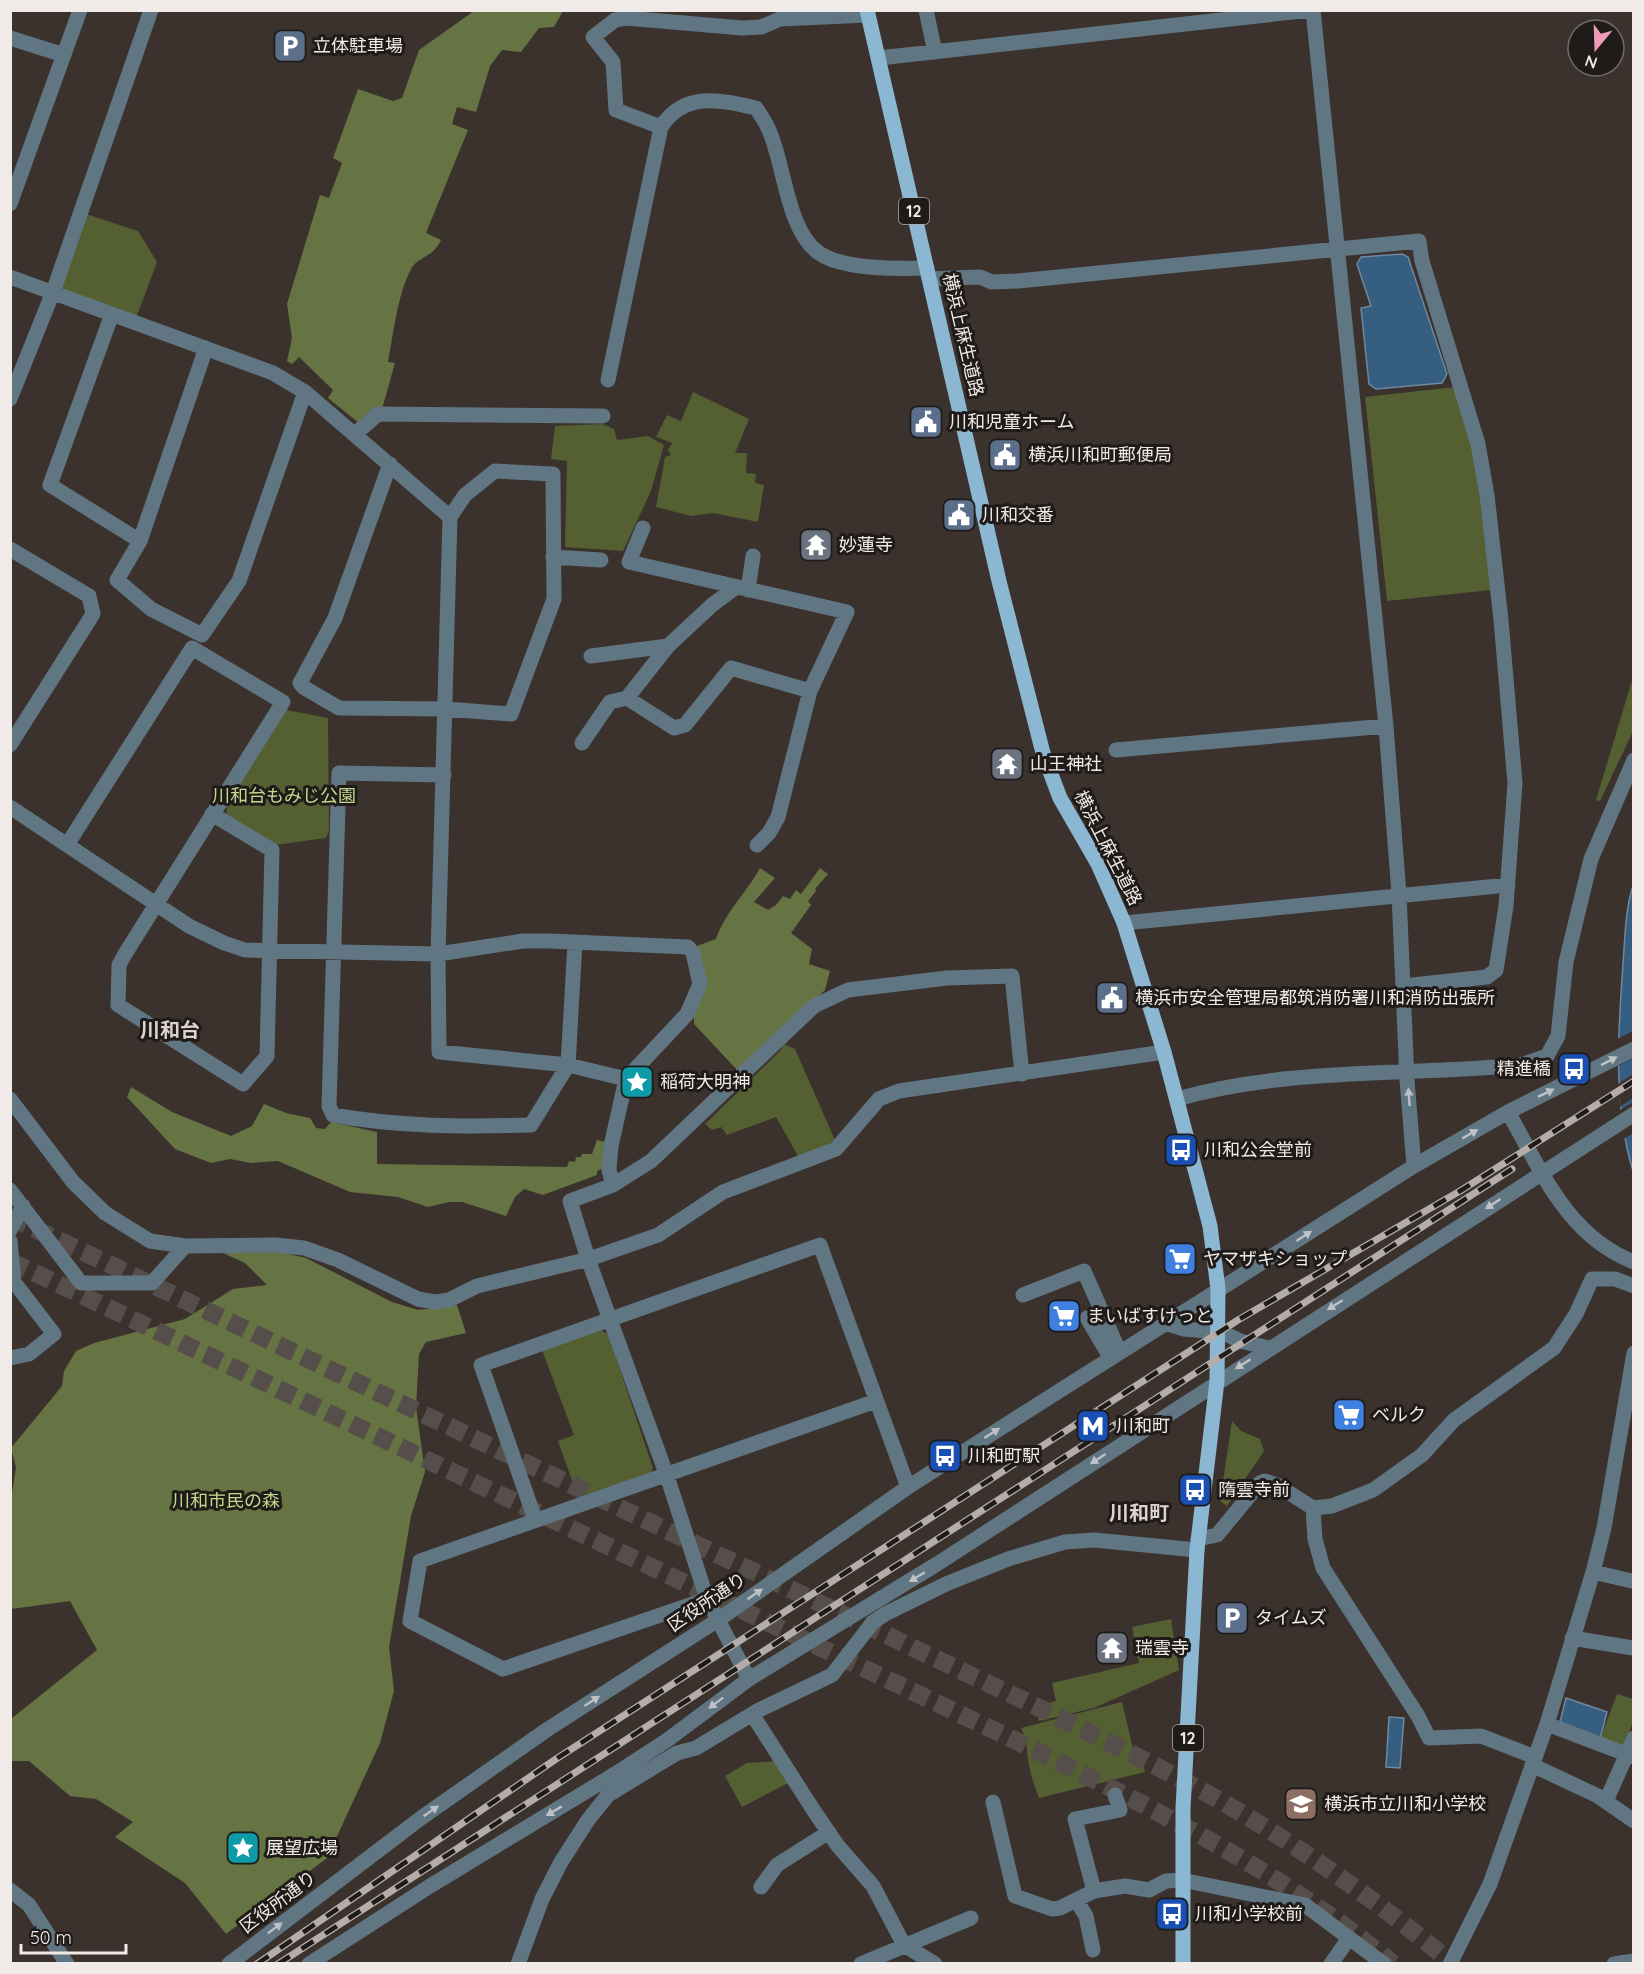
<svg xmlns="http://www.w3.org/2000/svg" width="1644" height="1974" viewBox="0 0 1644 1974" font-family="Quicksand,'Noto Sans JP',sans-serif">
<rect width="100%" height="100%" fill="#3b322e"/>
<path fill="#545f32" d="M86,214L138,231L157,262L136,318L58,289Z
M1455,387L1472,444L1479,484L1491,590L1387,601L1365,397Z
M693,392L749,419L735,453H747L746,473L756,474L755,483L764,485L758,522L714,513L691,516L656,507L665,457L671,455L668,450L672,443L656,437L667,415L681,421Z
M602,424L614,429L617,440L648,436L664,445L651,491L623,551L565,547L567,461L551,459L555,426Z
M1633,677V731L1600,801L1596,800Z
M286,710L328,718L329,831L326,838L275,845L227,815L226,800Z
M784,1044L795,1049L835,1140L824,1147L798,1156L776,1117L727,1135L721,1127L712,1130L705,1124L780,1051Z
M599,1329L608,1334L653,1468L650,1475L579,1500L558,1441L574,1435L542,1350Z
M1232,1421L1241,1431L1260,1439L1264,1451L1227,1506L1220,1501Z
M1171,1619L1179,1670L1094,1708L1039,1721L1035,1707L1056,1701L1052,1683L1139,1663L1132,1627Z
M1617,1694L1633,1699V1722L1625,1744L1619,1745L1601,1737Z
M1122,1702L1134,1753H1145L1146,1760L1142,1761L1145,1772L1039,1798C1036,1789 1032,1780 1030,1770C1026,1756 1029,1742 1021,1728Z
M777,1761L792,1781L742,1807L725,1776L747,1763Z"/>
<path fill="#667342" d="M474,11H563L554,27L539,28L521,52L502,50L490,66L476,112L457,107L452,124L468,130L426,233L441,240C433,258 417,257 411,269C397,296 394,332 388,362L395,363L382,409L359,423L328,398L333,390L299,357L292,364L287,361L292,338L287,304L320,195L329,198L342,163L333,158L358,89L393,101L402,98L419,50Z
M760,868L775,878L754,902L768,910L776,905L783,896L790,899L796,890L801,894L820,868L828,874L815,889L816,891L808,901L811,905L791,933L812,949L809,964L830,971L825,990L739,1072L694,1024V947L716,939C725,912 747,892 760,868Z
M131,1087L172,1112L231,1136L252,1126L264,1104L286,1113L310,1118L316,1128L325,1129L331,1122L377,1132V1164L567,1167L569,1161L575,1162L576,1157H581L582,1154H592L597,1140L605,1142L602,1169L597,1171V1175L543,1195L524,1189L515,1197L506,1216L462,1202H449L428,1207L398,1197L350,1192L278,1161L251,1163L230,1159L211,1163L175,1149L127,1097Z
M275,1251L306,1258L392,1302L418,1310L457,1305L466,1333L426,1342L419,1354L416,1407L425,1472L411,1516L389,1647L394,1691L380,1743L327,1858L226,1934L185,1883L115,1837L133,1822L96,1799L70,1796L29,1761H11V1719L97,1650L70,1601L11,1609L10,1506L16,1467L11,1448L62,1386L64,1371L76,1351L94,1343L185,1319L233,1289L267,1285L245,1263L221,1252Z"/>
<path fill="#365e80" stroke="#6e889f" stroke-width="1.5" d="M1402,254L1408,257L1447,374L1442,383L1376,389L1369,384L1361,308L1371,306L1357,264L1361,257Z
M1633,886V1171C1613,1106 1618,1032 1623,964C1625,939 1625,910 1633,886Z
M1566,1698L1607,1712L1600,1739L1560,1722Z
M1389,1717L1404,1718L1400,1768L1386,1767Z"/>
<path fill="#3b322e" d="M1633,1031L1634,1058L1616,1067L1615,1040Z
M1633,1074V1098L1620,1107L1618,1084Z
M1633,1102L1634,1133L1622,1140L1620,1110Z"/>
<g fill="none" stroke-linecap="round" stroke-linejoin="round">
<path stroke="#564e4a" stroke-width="18" stroke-dasharray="18 9" stroke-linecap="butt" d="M10,1217L1048,1712C1126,1751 1206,1789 1280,1837C1341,1876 1398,1918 1453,1964
M10,1261L1029,1747C1155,1810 1283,1872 1393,1964"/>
<path stroke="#617683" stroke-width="15" d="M926,10L935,52
M1313,10L1386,726L1399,894L1407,1080L1414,1166
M10,38L64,55
M879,58L1311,10
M661,127L616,110L613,62L593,37L615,20L626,18L742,28L761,27L780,19L868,15
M10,204L80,10
M10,277L273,373L305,392L450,517L438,954L439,1052L568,1065L626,1079
M929,279L980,277L992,282L1018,281L1419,241L1422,261L1478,444L1487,495L1501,620L1515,783L1506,906L1496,970L1487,977L1403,986
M112,314L50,485L140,541
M206,348L140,541L117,580L151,609L202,635L239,581L305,392
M608,380L661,127C684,91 721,100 756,108C760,114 765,121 768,128C785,163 786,230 819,253C841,269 899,269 927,268
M10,399L53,292L151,10
M355,434L378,414L603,416
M390,464L335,618L300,683L303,687L339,708L446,709L511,714L554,599L553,474L495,471L465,495L450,517
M643,528L629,562L847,612L810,691L778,817L769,833L757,845
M10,549L89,596L93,614L10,745
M553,557L601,560
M748,590L753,556
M591,656L668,646
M627,698L674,728L685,725L731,668L810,691
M582,743L610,702L627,698L668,646L712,605L735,588
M1116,750L1386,726
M444,775L339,773L329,1106L333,1115C399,1127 465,1127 531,1125L568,1065L575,942
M10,807L189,926L224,943L245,950L438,954L523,941H549L688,947L693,953L700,984L687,1014L626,1079L611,1146L609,1170L613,1185
M67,845L192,648L283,702L125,954L119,965L118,1005L243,1084L267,1056L272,850L212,814
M1124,923L1508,885
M10,1099L73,1182L105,1213L150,1241L185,1246L275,1245L304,1248L338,1260L418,1299L435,1302L449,1300L477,1286L589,1259L658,1235L723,1192L836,1149L879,1099L899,1091L1164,1052
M1177,1099C1289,1067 1406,1076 1521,1065L1547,1056L1558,1036L1566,962L1591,859L1634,760
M1508,1112C1541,1170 1567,1236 1634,1262
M10,1190L81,1283H152L185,1246
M10,1230L23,1206
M10,1241L14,1282L54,1334L29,1354L10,1358
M1023,1295L1084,1271L1119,1351
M1087,1318L1110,1357
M1165,1323L1184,1329L1218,1332
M1218,1330L1240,1341L1269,1348
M1313,1508L1315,1539L1323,1568L1418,1716L1429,1738L1481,1736L1535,1757
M535,1519L481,1365L820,1245L908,1487
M1198,1539L1217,1535L1260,1483L1265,1481L1277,1485L1313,1508L1332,1506L1373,1490L1422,1455L1454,1420L1554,1348L1576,1314L1592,1279H1615L1634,1286
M1593,1572L1632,1581
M707,1599L503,1669L410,1621L420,1561L876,1401
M1572,1638L1633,1648
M749,1679L707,1599L667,1476L588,1259L570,1201L613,1185L651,1161L814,1006L848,990L947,978L1012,976L1022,1074
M752,1714L814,1811L838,1846L873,1886L904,1945L935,1964
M1547,1724L1634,1757
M1532,1765L1598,1796L1634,1821
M1606,1801L1634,1738
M993,1802L1015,1896L1052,1909L1060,1908L1094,1891L1125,1886L1149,1890L1166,1881L1182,1880L1305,1905L1384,1964
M761,1887L777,1865L829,1832
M10,1890L29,1905L67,1964
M1094,1891L1075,1819L1120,1810L1115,1795
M1076,1900L1086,1916L1093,1950
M229,1964L421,1818L548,1729L718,1620L908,1487L1414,1166L1508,1112L1634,1049
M309,1964L430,1886L615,1774L666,1741L749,1679L937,1564L1634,1114
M518,1964L542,1899L561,1862L588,1820L608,1795L677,1753L696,1748L759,1710L832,1675L873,1622L885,1614L946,1584L1008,1559L1065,1542L1094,1540L1197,1550
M861,1964L971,1918
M1331,1964L1349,1938
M1450,1964L1490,1884L1547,1724L1593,1572L1604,1528L1634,1353
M1614,1964L1634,1961"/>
<path stroke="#8bb7d2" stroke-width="15" d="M867,10L999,581L1043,753L1060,798L1098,864L1124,923L1164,1052L1210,1226L1218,1289L1217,1381L1197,1550L1183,1808V1964"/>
<defs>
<path id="rail" d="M257,1964L556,1759L1238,1320L1460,1191L1634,1081
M278,1964L1512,1169"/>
</defs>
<use href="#rail" stroke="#b4adaa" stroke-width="7"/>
<use href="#rail" stroke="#1f1b19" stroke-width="4.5" stroke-dasharray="14" stroke-linecap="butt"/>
</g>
<defs><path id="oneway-solid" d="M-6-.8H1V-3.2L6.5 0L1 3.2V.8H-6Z" transform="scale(1.5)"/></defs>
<g fill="#bec1c5">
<use href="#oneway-solid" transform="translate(1609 1061) rotate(-27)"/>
<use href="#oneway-solid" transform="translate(1546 1093) rotate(-26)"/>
<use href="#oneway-solid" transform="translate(1409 1097) rotate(-94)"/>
<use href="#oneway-solid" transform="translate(1470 1134) rotate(-30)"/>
<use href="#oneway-solid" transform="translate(1493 1204) rotate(147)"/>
<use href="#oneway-solid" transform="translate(1304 1236) rotate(-33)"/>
<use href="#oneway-solid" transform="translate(1335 1305) rotate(148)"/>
<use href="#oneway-solid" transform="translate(1243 1364) rotate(148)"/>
<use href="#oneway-solid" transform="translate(992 1433) rotate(-33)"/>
<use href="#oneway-solid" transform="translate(1098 1459) rotate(147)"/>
<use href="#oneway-solid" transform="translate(917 1577) rotate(149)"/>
<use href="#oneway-solid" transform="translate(755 1594) rotate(-35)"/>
<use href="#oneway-solid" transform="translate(592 1701) rotate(-33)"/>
<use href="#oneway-solid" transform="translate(716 1703) rotate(143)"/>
<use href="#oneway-solid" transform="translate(431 1811) rotate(-35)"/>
<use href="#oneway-solid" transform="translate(554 1811) rotate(149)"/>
<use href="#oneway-solid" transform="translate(275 1928) rotate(-37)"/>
</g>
<defs>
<symbol id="parking-square" viewBox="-11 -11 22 22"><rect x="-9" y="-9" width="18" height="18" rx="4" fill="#5c6f8a" stroke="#1f1b19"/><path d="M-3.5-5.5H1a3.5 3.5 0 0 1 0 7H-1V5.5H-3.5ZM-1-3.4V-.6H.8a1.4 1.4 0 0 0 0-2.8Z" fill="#fff"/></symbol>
<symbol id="civic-square" viewBox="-11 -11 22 22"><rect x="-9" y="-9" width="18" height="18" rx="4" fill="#5c6f8a" stroke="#1f1b19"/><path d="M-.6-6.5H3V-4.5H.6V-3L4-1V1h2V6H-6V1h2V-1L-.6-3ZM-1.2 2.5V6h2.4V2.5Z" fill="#fff"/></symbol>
<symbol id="temple-square" viewBox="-11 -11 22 22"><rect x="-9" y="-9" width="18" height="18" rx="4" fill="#6b7280" stroke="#1f1b19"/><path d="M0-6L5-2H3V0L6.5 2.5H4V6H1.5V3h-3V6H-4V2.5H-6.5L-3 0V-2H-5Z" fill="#fff"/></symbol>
<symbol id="bus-square" viewBox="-11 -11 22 22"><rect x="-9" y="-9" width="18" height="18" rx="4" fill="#1a4fb4" stroke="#1f1b19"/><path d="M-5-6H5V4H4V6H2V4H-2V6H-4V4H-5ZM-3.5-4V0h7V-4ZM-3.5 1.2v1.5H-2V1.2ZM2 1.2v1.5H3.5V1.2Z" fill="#fff"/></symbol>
<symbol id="sight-square" viewBox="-11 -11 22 22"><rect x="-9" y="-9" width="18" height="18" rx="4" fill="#0f9aa8" stroke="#1f1b19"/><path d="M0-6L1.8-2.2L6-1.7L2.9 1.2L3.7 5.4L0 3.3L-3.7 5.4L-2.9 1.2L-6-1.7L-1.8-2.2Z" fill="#fff"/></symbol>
<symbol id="supermarket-square" viewBox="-11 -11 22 22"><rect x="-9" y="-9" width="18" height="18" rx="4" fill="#3f7fe0" stroke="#1f1b19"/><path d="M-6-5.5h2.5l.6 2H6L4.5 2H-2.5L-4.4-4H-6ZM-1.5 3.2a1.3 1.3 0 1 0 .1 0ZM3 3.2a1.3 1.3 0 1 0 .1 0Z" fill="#fff"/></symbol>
<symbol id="metro-square" viewBox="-11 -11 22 22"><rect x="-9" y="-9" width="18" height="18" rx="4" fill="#1a4fb4" stroke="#1f1b19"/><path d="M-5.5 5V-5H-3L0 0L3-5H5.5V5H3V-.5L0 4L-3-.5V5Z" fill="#fff"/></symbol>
<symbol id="school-square" viewBox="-11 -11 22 22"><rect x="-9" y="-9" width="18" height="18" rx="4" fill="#8d6e63" stroke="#1f1b19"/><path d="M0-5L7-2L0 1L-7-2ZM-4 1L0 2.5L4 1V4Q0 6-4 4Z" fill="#fff"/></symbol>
</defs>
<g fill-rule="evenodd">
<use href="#parking-square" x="271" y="27" width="38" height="38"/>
<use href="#civic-square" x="907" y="403" width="38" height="38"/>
<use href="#civic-square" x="986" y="436" width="38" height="38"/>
<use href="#civic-square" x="940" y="496" width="38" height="38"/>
<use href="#temple-square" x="797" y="526" width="38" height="38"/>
<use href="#temple-square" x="988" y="745" width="38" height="38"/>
<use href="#civic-square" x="1093" y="979" width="38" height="38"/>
<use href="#bus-square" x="1555" y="1050" width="38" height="38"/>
<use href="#sight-square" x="618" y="1063" width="38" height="38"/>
<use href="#bus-square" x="1162" y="1131" width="38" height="38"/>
<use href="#supermarket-square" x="1161" y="1240" width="38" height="38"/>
<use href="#supermarket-square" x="1045" y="1297" width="38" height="38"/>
<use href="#supermarket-square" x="1330" y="1396" width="38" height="38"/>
<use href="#metro-square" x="1074" y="1407" width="38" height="38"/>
<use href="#bus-square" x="926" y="1437" width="38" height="38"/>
<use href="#bus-square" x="1176" y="1471" width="38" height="38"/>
<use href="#parking-square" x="1213" y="1599" width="38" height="38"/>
<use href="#temple-square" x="1093" y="1629" width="38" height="38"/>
<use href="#school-square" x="1282" y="1785" width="38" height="38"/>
<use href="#sight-square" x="224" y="1829" width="38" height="38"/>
<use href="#bus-square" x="1153" y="1895" width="38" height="38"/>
</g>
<g text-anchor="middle" stroke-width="6" stroke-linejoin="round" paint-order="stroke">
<g fill="#1f1b19" stroke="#b1acaa" stroke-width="1.5">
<rect x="899" y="198" width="30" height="26" rx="4.5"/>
<rect x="1173" y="1725" width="30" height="26" rx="4.5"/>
</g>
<g font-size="16" font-weight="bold" fill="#f0eae8">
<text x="914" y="217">12</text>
<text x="1188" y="1744">12</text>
</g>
<g font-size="18" fill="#f0eae8" stroke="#1f1b19" text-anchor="start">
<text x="313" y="52">立体駐車場</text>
<text x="949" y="428">川和児童ホーム</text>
<text x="1028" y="461">横浜川和町郵便局</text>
<text x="982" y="521">川和交番</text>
<text x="839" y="551">妙蓮寺</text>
<text x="1030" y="770">山王神社</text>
<text x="1135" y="1004">横浜市安全管理局都筑消防署川和消防出張所</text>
<text x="1551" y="1075" text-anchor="end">精進橋</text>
<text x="660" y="1088">稲荷大明神</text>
<text x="1204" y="1156">川和公会堂前</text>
<text x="1203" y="1265">ヤマザキショップ</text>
<text x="1087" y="1322">まいばすけっと</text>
<text x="1372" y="1421">ベルク</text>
<text x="1116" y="1432">川和町</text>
<text x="968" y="1462">川和町駅</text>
<text x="1218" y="1496">隋雲寺前</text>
<text x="1255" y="1624">タイムズ</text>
<text x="1135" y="1654">瑞雲寺</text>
<text x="1324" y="1810">横浜市立川和小学校</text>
<text x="266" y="1854">展望広場</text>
<text x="1195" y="1920">川和小学校前</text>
</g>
<g font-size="18" fill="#f0eae8" stroke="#1f1b19">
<text transform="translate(963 335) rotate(77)" y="6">横浜上麻生道路</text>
<text transform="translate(1108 848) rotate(63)" y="6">横浜上麻生道路</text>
<text transform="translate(707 1602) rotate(-34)" y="6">区役所通り</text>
<text transform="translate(278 1902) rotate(-37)" y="6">区役所通り</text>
</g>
<g font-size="18" fill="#c3d88c" stroke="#1f1b19">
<text x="284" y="802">川和台もみじ公園</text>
<text x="226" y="1507">川和市民の森</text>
</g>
<g font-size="20" font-weight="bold" fill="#ded2ce" stroke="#1f1b19">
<text x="170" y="1037">川和台</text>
<text x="1139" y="1520">川和町</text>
</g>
</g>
<rect width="1644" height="1974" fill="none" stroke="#f0eae8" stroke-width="24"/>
<g transform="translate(1596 48) rotate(199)"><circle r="28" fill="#1f1b19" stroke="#736e6c" stroke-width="1.5"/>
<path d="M0-4.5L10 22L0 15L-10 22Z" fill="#ef9ab8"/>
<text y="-9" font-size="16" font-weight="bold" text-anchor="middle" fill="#f0eae8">N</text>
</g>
<path d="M21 1944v9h105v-9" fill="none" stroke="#f0eae8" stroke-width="3"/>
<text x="30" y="1944" font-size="18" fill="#f0eae8" stroke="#1f1b19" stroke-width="4.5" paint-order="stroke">50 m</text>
</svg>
